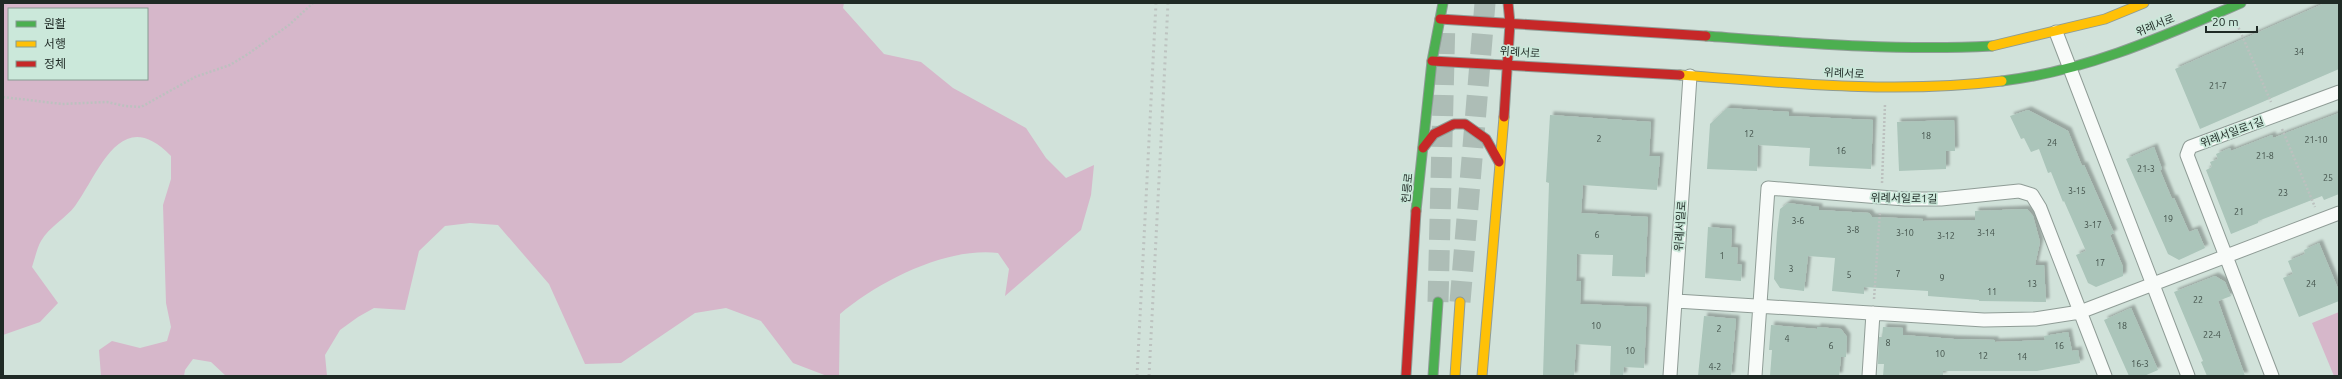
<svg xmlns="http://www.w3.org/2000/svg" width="2342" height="379" viewBox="0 0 2342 379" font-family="Ubuntu,'Noto Sans KR',sans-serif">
<defs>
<filter id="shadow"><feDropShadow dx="3.5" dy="-3.5" stdDeviation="1" flood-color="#0004"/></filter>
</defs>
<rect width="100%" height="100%" fill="#d1e2da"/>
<path fill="#d6b7ca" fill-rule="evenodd" d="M3,3H844L843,8L884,54L921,62L953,88L1026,128L1046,158L1066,178L1094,165L1091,195L1081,230L1005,296L1009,269L998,253C946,247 879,281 840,314L839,376H827L793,363L761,321L726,308L695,313L621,363L585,364L549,284L498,225L470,223L445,226L419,251L405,310L374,308L358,317L340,330L325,355L327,376H226L211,362L193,359L185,370L184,376H101L99,350L112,341L140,348L167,341L171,327L166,303L163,205L171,179V156C121,104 100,171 75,206C66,218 49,227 41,241C37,248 35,258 32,267L58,303L40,322L3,335ZM9,9H147V79H9Z
M2339,312V376H2334L2312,323Z"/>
<path fill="#abc5ba" filter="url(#shadow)" d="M2325,3H2339V69L2200,129L2175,69Z
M1727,108L1789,112V116L1873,120L1871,169L1809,166L1810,148L1758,145L1757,171L1707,169L1710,124Z
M2028,110L2068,131L2082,166L2084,165L2114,233L2110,235L2123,267V276L2096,287L2088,283L2076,255L2086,251L2064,201L2063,202L2051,172L2048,173L2039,149L2031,152L2024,138L2021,139L2010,116Z
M2339,113V194L2324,200L2322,196L2258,221V223L2231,234L2206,170L2212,167L2210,162L2218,159L2216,154L2230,148L2231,151L2272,135L2273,138Z
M1550,115L1651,122L1649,156H1660L1657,190L1583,185L1581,213L1648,217L1645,277L1612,276L1613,255L1577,254L1576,281H1581L1580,304L1647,307L1644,368L1624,367L1623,376H1610L1611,346L1576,344L1574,376H1543L1549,183L1546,182Z
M1954,120L1955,151H1946V169L1899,171L1897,122Z
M2154,147L2162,169L2160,170L2172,199L2174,198L2189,232L2197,229L2205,248L2179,260L2168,254L2126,159Z
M1788,203L1819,207V210L1869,213L1872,217L1923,219V221L1975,220V211L2027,209L2033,216L2040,242L2035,265H2044L2046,302L1979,301V300L1928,296V291L1864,287V294L1832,291L1835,258L1808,256L1804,291L1780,288L1774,279L1777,233L1780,209Z
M1708,227L1732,229L1731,247L1738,248L1737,264L1742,265L1741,281L1705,278Z
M2319,243L2339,291V301L2299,317L2283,278L2293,274L2288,261L2305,254L2304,250Z
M2215,276L2225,282L2231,296L2218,301L2245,376H2207L2201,362L2203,361L2174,292Z
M2131,308L2158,370L2144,376H2129L2104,320Z
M1704,316L1736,319L1731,376H1698Z
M1771,325L1817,329V327L1841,329L1847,337L1846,357H1841L1839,376H1770L1772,350H1769Z
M1883,327L1903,328V335L1954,339L1995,340V342L2045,340L2044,336L2068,332L2072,351L2078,350L2080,363L2037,371H1943V376H1883L1884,364H1878L1879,337H1882Z"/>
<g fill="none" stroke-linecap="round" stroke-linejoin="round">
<path stroke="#adbdb6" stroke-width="21" stroke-dasharray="21 10" stroke-linecap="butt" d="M1438,302L1445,18
M1460,302L1485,3"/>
<defs>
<path id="street" d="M2056,32L2188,376
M1676,301L1984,320L2035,319L2080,312L2339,213
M1670,376L1690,76
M1755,376L1768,188L1905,199H1941L2019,191L2032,195L2040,208L2105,376
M1869,376L1873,313
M2272,376L2187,155L2190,147L2339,92"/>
<path id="fast" d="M1706,36C1802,43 1897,51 1992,46
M2002,81C2086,71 2164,36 2241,3
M1416,211L1432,61L1443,3
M1433,376L1438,302"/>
<path id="slow" d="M1992,46L2105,19L2144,3
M1680,75C1787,83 1896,94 2002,81
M1455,376L1460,302
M1482,376L1504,117"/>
<path id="jam" d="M1440,19L1706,36
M1432,61L1680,75
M1504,117L1510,23L1508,3
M1423,148L1434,134L1454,124H1465L1486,139L1499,162
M1406,376L1416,211"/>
</defs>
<use href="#street" stroke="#8f9c96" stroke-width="15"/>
<use href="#fast" stroke="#8f9c96" stroke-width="11"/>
<use href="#slow" stroke="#8f9c96" stroke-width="11"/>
<use href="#jam" stroke="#8f9c96" stroke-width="11"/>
<path stroke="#bcc1bf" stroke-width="2.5" stroke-dasharray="2 2" stroke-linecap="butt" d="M2237,24L2271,102
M3,97L62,104L107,102L125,106L141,107L195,77L230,65L248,54L289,25L313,3
M2282,129L2315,207
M1882,183L1885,104
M1874,299L1880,212"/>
<use href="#street" stroke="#f8fbf9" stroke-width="13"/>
<use href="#fast" stroke="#4caf50" stroke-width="9"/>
<use href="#slow" stroke="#ffc107" stroke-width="9"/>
<use href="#jam" stroke="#c62828" stroke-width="9"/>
<path stroke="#bdc3c0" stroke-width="3" stroke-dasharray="2 4" stroke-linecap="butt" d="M1137,376L1156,3
M1149,376L1168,3"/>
</g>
<g text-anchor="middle" stroke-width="3.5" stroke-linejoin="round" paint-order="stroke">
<g font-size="9" fill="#42514a">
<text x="2299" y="55">34</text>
<text x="2218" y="89">21-7</text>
<text x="1749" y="137">12</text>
<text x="1926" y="139">18</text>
<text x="1599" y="142">2</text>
<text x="2316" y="143">21-10</text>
<text x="2052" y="146">24</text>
<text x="1841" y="154">16</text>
<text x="2265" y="159">21-8</text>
<text x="2146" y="172">21-3</text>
<text x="2328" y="181">25</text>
<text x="2077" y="194">3-15</text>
<text x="2283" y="196">23</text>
<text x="2239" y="215">21</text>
<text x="2168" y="222">19</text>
<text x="1798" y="224">3-6</text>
<text x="2093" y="228">3-17</text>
<text x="1853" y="233">3-8</text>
<text x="1905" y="236">3-10</text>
<text x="1986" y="236">3-14</text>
<text x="1597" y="238">6</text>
<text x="1946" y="239">3-12</text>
<text x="1722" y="259">1</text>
<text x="2100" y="266">17</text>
<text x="1791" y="272">3</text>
<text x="1898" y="277">7</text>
<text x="1849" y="278">5</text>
<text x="1942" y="281">9</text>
<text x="2032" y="287">13</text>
<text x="2311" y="287">24</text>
<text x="1992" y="295">11</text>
<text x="2198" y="303">22</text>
<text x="1596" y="329">10</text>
<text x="2122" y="329">18</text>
<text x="1719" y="332">2</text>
<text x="2212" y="338">22-4</text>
<text x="1787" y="342">4</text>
<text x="1888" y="346">8</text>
<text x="1831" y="349">6</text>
<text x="2059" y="349">16</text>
<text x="1630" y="354">10</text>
<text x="1940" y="357">10</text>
<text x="1983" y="359">12</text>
<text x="2022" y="360">14</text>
<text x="2140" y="367">16-3</text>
<text x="1715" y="370">4-2</text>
</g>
<g font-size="11" fill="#1f2a25" stroke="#cbe8da">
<text transform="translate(2155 25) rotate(-22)" y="4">위례서로</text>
<text transform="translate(1520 52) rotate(4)" y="4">위례서로</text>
<text transform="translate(1844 73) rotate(3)" y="4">위례서로</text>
<text transform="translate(2232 132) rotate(-20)" y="4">위례서일로1길</text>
<text transform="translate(1407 188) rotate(-84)" y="4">헌릉로</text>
<text transform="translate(1904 198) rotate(1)" y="4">위례서일로1길</text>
<text transform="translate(1680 226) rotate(-86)" y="4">위례서일로</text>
</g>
</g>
<rect width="2342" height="379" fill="none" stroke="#1f2a25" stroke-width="8"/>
<rect x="8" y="8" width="140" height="72" fill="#cbe8da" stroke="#869c92"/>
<rect x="16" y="21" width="20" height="6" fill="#4caf50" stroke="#869c92"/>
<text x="44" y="28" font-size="12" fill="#1f2a25">원활</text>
<rect x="16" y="41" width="20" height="6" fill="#ffc107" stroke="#869c92"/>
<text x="44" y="48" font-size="12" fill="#1f2a25">서행</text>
<rect x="16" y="61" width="20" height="6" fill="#c62828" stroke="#869c92"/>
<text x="44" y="68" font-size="12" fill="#1f2a25">정체</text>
<path d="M2206 26v6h51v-6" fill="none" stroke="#1f2a25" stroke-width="2"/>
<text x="2212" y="26" font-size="12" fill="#1f2a25" stroke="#cbe8da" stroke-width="3" paint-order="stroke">20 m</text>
</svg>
